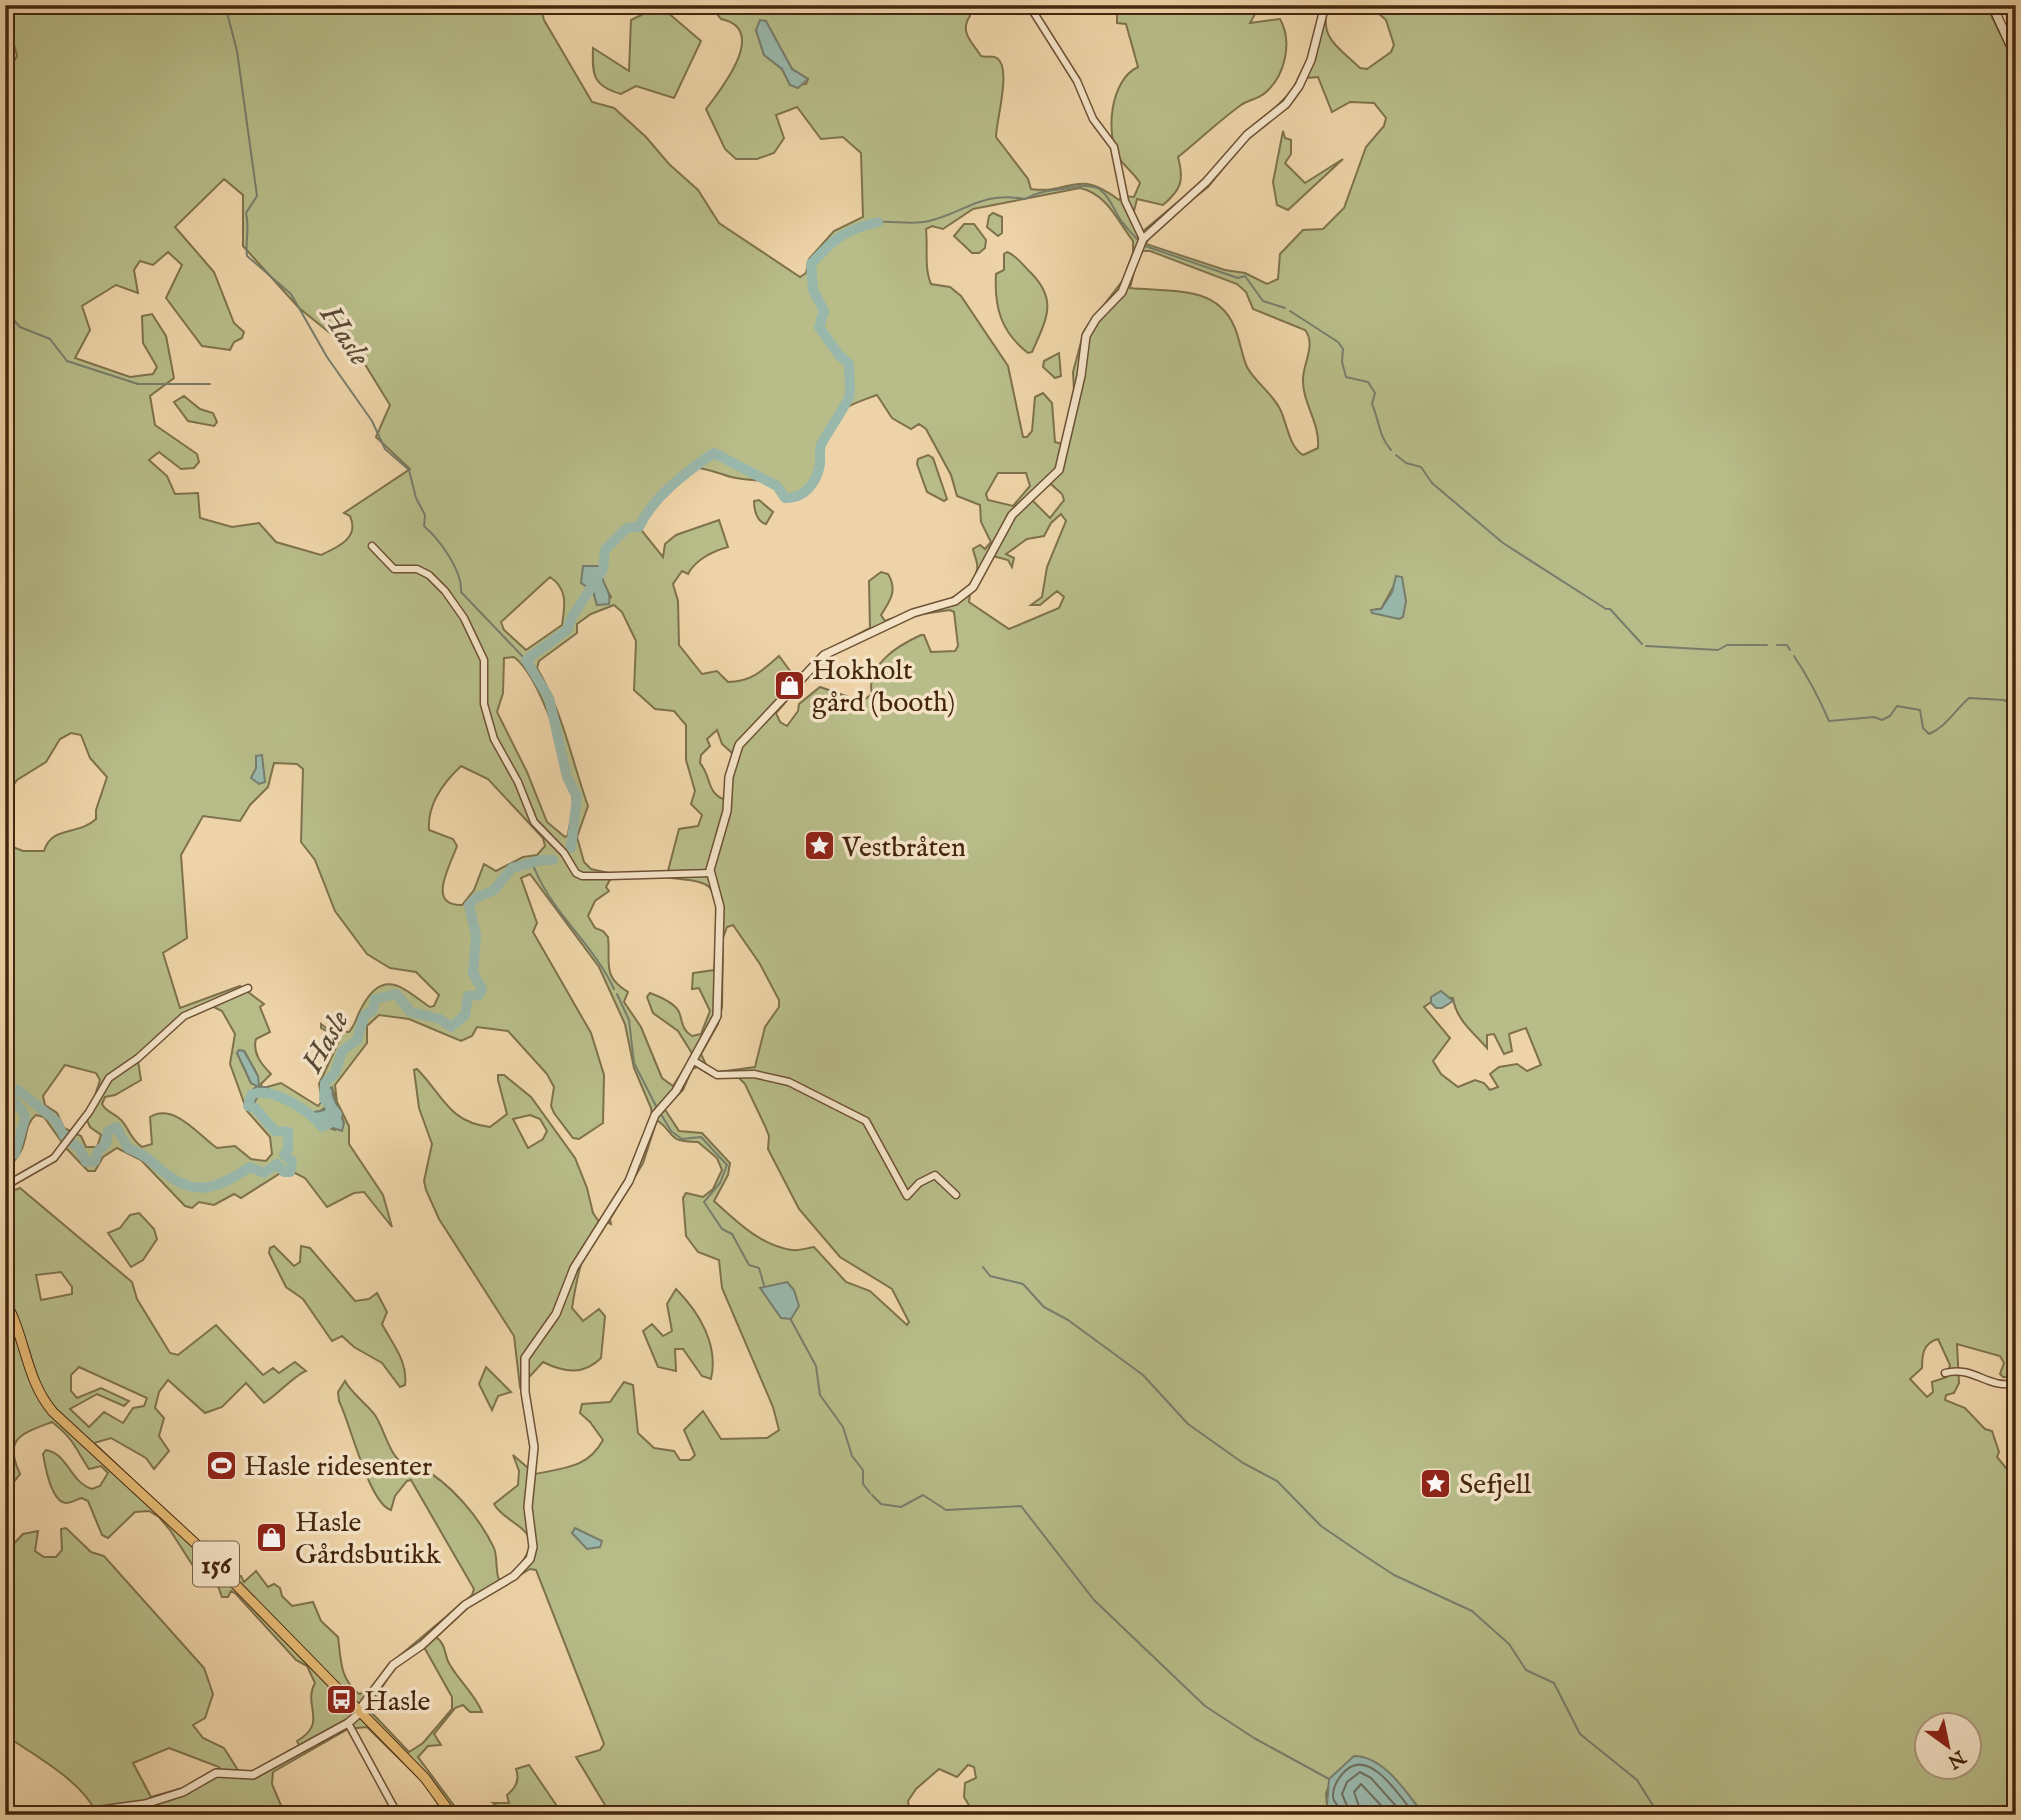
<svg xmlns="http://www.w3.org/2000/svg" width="2021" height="1820" viewBox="0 0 2021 1820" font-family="'IM FELL English',serif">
<rect width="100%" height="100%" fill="#edd3a7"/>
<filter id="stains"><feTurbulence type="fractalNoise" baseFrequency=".00286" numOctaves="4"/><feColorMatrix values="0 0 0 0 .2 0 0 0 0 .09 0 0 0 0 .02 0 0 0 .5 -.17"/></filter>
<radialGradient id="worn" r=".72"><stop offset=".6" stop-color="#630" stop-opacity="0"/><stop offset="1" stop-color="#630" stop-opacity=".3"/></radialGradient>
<path fill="#b7bc88" stroke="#7e714b" stroke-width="2" fill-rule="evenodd" d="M5,5H171L178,8L179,5H540L544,20L592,102L614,108L646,137L669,164L698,190L719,223L800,277L806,273L809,259L834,231L863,217L861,153L843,137L821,139L797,107L776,115L784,138L774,153L757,159H736L725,149L706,109C722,88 769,29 721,19L710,5H967L970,16C959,32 972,42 981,56C987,58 992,55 997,58C1012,68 996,121 996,137L1028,179L1031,189C1072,195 1075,167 1119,200L1123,196L1134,197L1140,183C1134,173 1123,165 1119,158C1105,133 1110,80 1138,67L1126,24L1117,23V5H1260L1250,23L1280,19C1293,42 1285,76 1265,93C1258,99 1248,100 1241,105C1219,121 1199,140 1178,157C1184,180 1182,189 1163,205L1137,199L1133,215L1142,232L1197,186L1292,91L1309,56L1322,5H1328C1319,40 1338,46 1360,68L1367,69L1391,52L1394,45L1386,20L1369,5H1986L2016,66V1377H2003L2000,1374L2004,1363L2000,1356L1957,1344L1959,1383L1954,1393L1946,1395L1945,1400L1965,1408L1985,1429L1992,1431L1999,1452L1997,1457L2006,1468L2016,1469V1815H1424L1414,1802L1332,1777L1326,1794L1327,1805L1339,1815H975L964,1797L965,1783L976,1778L974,1767L968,1765L957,1777L939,1769L916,1789L908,1801L910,1815H611L576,1757L600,1750L604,1744L536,1570L530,1569L464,1609L435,1636C448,1646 443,1654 450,1665C460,1682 475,1694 482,1712H470L463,1705L455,1708L434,1734L441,1745L428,1746L418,1757L461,1815H445L426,1785L367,1727L348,1729L273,1772L272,1784L285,1815H156L142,1810L131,1815H98C80,1779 38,1758 5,1735V1553L23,1534L38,1531L35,1551L44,1557H56L62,1550L61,1529L66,1528L91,1552L104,1556L204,1668L213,1694L205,1718L193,1725L203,1738L224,1748L241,1775L252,1774L300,1747L297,1741C329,1722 302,1706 315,1683L307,1666L296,1660L236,1594L231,1591L228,1597H222L216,1581L195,1569L170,1530L159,1517L149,1511L135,1512L108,1538L102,1535L88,1501L82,1498C77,1499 71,1503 66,1503C51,1502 45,1466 43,1454L46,1450C68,1454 70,1482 92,1489L100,1486L108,1473L101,1466L89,1469C75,1448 74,1439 52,1422C21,1434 3,1438 20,1474L5,1493V1194L20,1188L132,1282L137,1299L170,1353L178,1355L216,1325L263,1375L273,1368L279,1373L295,1362L306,1371C296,1374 277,1395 264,1403L246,1383L222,1407L205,1413L168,1380L159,1392L155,1408L164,1418L159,1436L169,1451L154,1469L146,1458L111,1438L94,1443L236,1578L241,1576L244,1582L256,1571L268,1587L274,1584L280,1588L282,1596L292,1606L313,1602L321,1621L338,1637C341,1658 339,1678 359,1694L370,1691L397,1658L472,1595L474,1589L411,1480L407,1481L395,1496L391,1510C369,1504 350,1422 339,1401L338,1392L345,1381C352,1394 366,1403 375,1415C387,1434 389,1460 412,1470L419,1466C450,1483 478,1515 494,1548C498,1558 495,1570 499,1580C511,1577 518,1569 524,1559C545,1528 505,1525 494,1504L518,1485L519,1471L513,1455L535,1474C564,1468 588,1468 603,1440L590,1422L580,1413L582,1404L610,1402L624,1382L633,1385L638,1433L654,1448L674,1451L680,1460H690L695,1455L684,1430L703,1411L721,1439L767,1438L779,1430L773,1407L722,1288L719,1260L698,1252L686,1236L683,1198L686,1193L703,1197L713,1189L722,1170L717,1158L698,1142C666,1141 678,1136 657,1120L643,1163L610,1219L611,1224L602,1220L624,1184L652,1115L651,1108L634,1068L625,1024L599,967L530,874L521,878L537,923L533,932L591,1033L604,1075L603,1123L579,1139L573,1138L554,1113L551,1106L554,1087L547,1074L508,1031L477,1027L472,1036L461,1041L409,1019L379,1015L367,1026V1043L335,1085L337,1102L349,1126V1144L383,1195L392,1227L364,1192L354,1193L327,1207L305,1178L287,1169L241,1198L234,1194L214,1205L199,1202L192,1208L185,1206L141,1160L117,1148L103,1157L95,1171H88L66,1148L44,1117L36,1115C22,1125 30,1147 12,1163L5,1162V844L23,851H44C52,825 78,836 96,819V810L107,777L90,758L81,735L71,733L60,739L46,762L17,780L5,798V76L17,56C13,38 5,24 5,5ZM765,21L792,69L808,79L806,84L790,85L782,69L764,55L756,30ZM1318,77L1332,112L1350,102L1374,103L1386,118L1384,126L1366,147L1344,208L1323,229L1303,230L1280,254L1278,279L1267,284L1245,273L1225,270L1146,244L1148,239L1168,218L1208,187L1247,139L1290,102L1307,78ZM224,179L243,195V246L299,308L361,358L390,405L376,437L410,469L344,513L350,516C360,538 338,547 321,555L276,542L259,523L232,527L200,518L198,493L175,494L167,476L149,460L159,452L181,469L194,468L199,462L197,454L155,425L150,396L174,378L166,336L152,314L142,316L143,343L157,367L153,374L130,377L75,358L90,330L82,306L116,285L138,293L134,270L140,261L153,265L168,252L182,265L166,298L202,346L230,350L234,342L242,338L244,332L234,323L214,272L175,227ZM1080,188C1107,194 1117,220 1133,241V253L1123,280L1084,331L1073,372L1074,390L1062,444L1055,442L1052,403L1043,393L1035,397L1032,431L1027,437H1023L1008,366L961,296L950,287L931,284C924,268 928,248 926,229L932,226L943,229L973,209ZM1143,251H1150L1237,284L1246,292L1253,309L1305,330C1316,344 1304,362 1303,378C1302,404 1320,421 1318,448L1303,455C1289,447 1287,423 1280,409C1272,393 1255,382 1247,367C1241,353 1240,339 1234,326C1216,284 1167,292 1130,288L1138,256ZM877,395L892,418L911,429L919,424L926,429L951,475L957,496L980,505L981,522L991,542L985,549L980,545L973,549C974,556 979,563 977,570C971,602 912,611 885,621L881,615C890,601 898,590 888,574L881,572L869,581L870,628L822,653L796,679L779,656C762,671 751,682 728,682L717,671L702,674L679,645L678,601L673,584L682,571L688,574C695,560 713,551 728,547L719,520L676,535L665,544L663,557L639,527L647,511L692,467C706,468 718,473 731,477C754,483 769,474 785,498C804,499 818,483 820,464C821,458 819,452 820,447C820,445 832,421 834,418C842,406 864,400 877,395ZM998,473H1026L1030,486L1013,506L988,500L986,494ZM1051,484L1062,494L1064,500L1050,518L1030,498ZM1061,514L1066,521L1047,567L1042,597L1031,605H1040L1057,591L1064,597L1059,608L1009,629L969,602L970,594L993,556L1008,560L1012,567L1014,558L1006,554L1027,539L1044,536L1051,523ZM601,566L600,577L611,597L597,605L593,591ZM550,577C568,589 565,605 562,625L526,650L504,630L501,622ZM1396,582L1406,601L1403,609H1375H1381ZM614,605L622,612L636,641L634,690L655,709L674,711L686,725V760L695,791L691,804L702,815L698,826L679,829L668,871L660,873L613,874L591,869L584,862L577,837L588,806C572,761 562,710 537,668L539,661L577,633V624L591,614ZM950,610L954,612L958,646L955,651L931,652L924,635H921C899,645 865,665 872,694L858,704L852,698L820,687L799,704L798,711L787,726L780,722L776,713L824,658L915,615ZM514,657C541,677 569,768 573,802C574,813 569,824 568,835L565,837L547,822L527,772L497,712L503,693L504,658ZM717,730L722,744L733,754L726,800C706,794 712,777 700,763L701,755L710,746L707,739ZM274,763L297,764L303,769L301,842L315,860L335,911L367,954L390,968L416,972L439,995L434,1006L430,1007C406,991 384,965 362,1007C357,1015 356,1024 349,1032L330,1031L321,1024V1028L340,1039L319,1084L322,1101L318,1106L281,1083L267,1087L268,1091L258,1096L254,1103L250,1093L257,1086L251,1083L237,1053L244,1051L255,1070L259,1087H262L261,1084L271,1074C262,1065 252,1053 256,1039L270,1032L260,1007L264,1004L240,986L180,1008L163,953L187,938L181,855L203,816L240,821L250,805L268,787ZM461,766L488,779L543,838L545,846L537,855L523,857L496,871L484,864L474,890L462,905C426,906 450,866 457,846L453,839L429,830C427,805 443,783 461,766ZM667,877C678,880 703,879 710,888C726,907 716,948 714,970L693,973L692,989L699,988L710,1011L701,1034L692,1036C681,1029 683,1022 679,1012C675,1003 658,996 650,993L647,997L653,1013L678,1031L693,1055L673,1086L662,1078L641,1027L624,1002L628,992C601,976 611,962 608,937L603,931L595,928L588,916L595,901L609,891L606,887L611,878ZM733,925L760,964L779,1000V1007L765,1027L755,1067L718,1072L707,1067L701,1054L718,1024L722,1007L723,938L727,927ZM1431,997L1453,998C1456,1020 1474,1033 1487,1048V1035L1494,1034L1504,1054L1512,1051L1509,1034L1526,1028L1541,1065L1527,1071L1517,1064L1499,1067L1490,1074L1498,1087L1490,1090L1484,1083L1475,1080L1458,1087L1441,1074L1433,1061L1450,1038L1424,1007L1431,1002ZM212,1006L222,1011L235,1034L230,1064L247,1111L270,1137L272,1154L266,1161L251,1159L235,1146L217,1148C200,1137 175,1102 150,1117L152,1144L142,1147C129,1138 129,1127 120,1119C113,1112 107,1113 102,1104L105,1097L115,1095L141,1080L138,1061L189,1014ZM65,1065L96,1073L100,1080L87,1120L90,1127L101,1135L97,1147H86L81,1136L64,1128L57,1113L45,1105L43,1096ZM697,1067L712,1076H737L745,1084L765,1126L769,1136L768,1149L799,1209L840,1257L892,1289L909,1322L907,1325L870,1291L846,1282L814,1247C807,1248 800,1251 792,1250C761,1246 736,1221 714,1201L728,1175L730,1163L702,1133L679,1131L664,1108L683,1090L692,1069ZM332,1088L344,1123L335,1130L318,1123V1113L328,1105L327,1093ZM61,1272L72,1287V1294L41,1300L36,1275ZM1938,1339L1950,1365L1947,1377L1932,1382L1933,1392L1927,1397L1910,1379L1922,1368C1922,1355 1923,1343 1938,1339ZM79,1367L147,1398L144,1406L133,1408L123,1423L104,1412L89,1427L70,1409L97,1394L124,1406L129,1401L101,1388L77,1398L71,1391V1375ZM424,1647L452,1697V1709L423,1743L409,1752L371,1712V1706L393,1669ZM1926,1726H1968V1768H1926ZM169,1748L219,1767L221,1770L208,1773L190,1786L151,1797L133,1763Z
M660,6L701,41L674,98L636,86L621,94C593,86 592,75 593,48L629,71L631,20Z
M1283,131L1285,138L1291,140V154L1285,163L1305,183L1343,159L1288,210L1277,205L1273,182Z
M993,213L1002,217V233L998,236L987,227L989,216Z
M964,224H974L986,240L985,248L979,253H972L954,236Z
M1007,252C1017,256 1021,263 1028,270C1059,299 1047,318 1032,352L1028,353C1001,332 994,307 996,274L1004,270V254Z
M1059,353L1061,376L1055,378L1043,367L1044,361Z
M184,396L200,409L213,413L217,422L214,426L188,421L174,402Z
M928,455L933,458L947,499L944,501L927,492L917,464L918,459Z
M759,500L773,512L766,524C757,522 754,510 754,501Z
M417,1069C443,1095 448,1122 490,1127L507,1114L498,1080V1075H504L531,1097L575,1158L587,1188L593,1213L600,1223C582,1251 577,1276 572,1308L583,1321L599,1309L605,1316L601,1358C584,1375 565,1373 543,1362L520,1387L514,1336L439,1219L426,1190L424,1181L432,1144L419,1108L414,1070ZM530,1115L540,1119L547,1131L543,1139L528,1148L513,1119Z
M139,1213L154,1229L157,1239L143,1260L131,1267L108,1233L120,1228L130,1215Z
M274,1246L294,1266L300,1262L301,1246L310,1248L355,1301L369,1299L377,1293L387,1312L382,1324C393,1345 408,1361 405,1385L400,1387L382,1363L354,1347L342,1336L332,1341L303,1299L286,1287L269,1253L270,1248Z
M676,1289C699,1312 719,1345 711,1379L702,1376L683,1349H675L676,1371L658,1367L643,1331L652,1324L663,1336L672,1331L667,1304Z
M486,1367L511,1392L498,1396L492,1410L479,1384Z
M529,1765L563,1815H509L493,1803H509L507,1795C516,1788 520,1780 516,1769Z"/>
<path fill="#99b7ab" stroke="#777d6c" stroke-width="2" d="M760,20L766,21L792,69L808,79L798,88L790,85L782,69L764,55L756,30Z
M583,566H601C599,583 612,589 609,604L597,605L593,591L581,583Z
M1396,576L1402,577L1406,601L1403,617L1399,619L1372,613L1371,610L1381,609L1392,592Z
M262,755L265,782L259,784L251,778L256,768V756Z
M1441,991L1453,1001L1442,1008H1436L1431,1003V997Z
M239,1050L244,1051L258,1076L259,1087H267L268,1091L258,1095L254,1103L248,1102V1097L257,1086L251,1083L237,1053Z
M332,1087L333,1096L344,1123L342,1131L318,1123L310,1113L324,1110L329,1100L326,1090Z
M787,1282L794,1290L799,1306L791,1319L781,1318L760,1288Z
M575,1528L602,1541L600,1547L587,1549L572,1533Z
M1354,1756C1384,1756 1407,1793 1424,1815L1336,1813L1327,1805L1329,1779Z"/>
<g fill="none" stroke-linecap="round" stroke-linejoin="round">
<path stroke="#6e6e5c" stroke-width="2" d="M1342,1815C1341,1806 1333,1804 1333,1796C1333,1786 1338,1778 1345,1771C1370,1747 1400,1797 1415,1815
M1351,1815L1342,1794L1347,1782L1360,1772L1371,1778L1404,1815
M1362,1815L1354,1792L1361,1784L1390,1815"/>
<path stroke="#777d6c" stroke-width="2" d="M225,5L237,51L257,196L246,213C250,228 245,240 247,256L291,294L327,357L372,421L385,449L409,470L416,498L425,515L424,526C439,539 463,571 461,592L526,660
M879,222C894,221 915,225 929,221C967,212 980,191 1025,199C1037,192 1048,191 1062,189C1096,183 1101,183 1117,214C1121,223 1131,232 1137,239
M1145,246L1238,278L1245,276L1263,301L1285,308
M5,310L20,327L50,339L67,361L138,384H210
M1290,311L1338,342L1343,349L1342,362L1346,377L1368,382L1375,393L1372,404C1379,420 1379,437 1391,450
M1396,455L1406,463L1421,467L1432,483L1503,543L1606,609H1610L1642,644
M1777,645H1787L1790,650
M1646,646L1718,650L1727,645H1767
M1794,656C1808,677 1820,700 1829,721L1874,717L1882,720L1890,716L1897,706L1920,710L1923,728L1929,734C1946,727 1955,710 1969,698L2004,700L2016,706
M532,862C549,911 593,943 614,989
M617,994L629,1020L634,1063L656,1106
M661,1114L671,1131L682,1139L701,1137L727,1165L720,1183L704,1202L722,1229L732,1234L749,1265L759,1268L764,1285
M983,1267L990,1276L1023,1284L1044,1307L1068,1320L1143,1375L1188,1424L1243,1463L1277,1481L1321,1526L1362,1554L1394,1575L1472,1611L1509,1644L1526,1670L1554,1683L1580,1734L1637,1780L1659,1815
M791,1320L816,1366L820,1395L843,1427L852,1456L863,1470V1484L870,1493
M872,1495L881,1504L901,1507L923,1495L946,1510L1021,1506L1094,1600L1205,1706L1254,1738L1329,1779"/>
<path stroke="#99b7ab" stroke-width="10" d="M571,848L577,797L567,777L549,698L526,660L567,630L572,617L603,569L605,550L627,528L639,527C654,496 686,472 714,453L777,486L785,498C804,499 817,483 820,464C821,457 818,449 822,443C826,435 848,402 849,397C851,387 849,374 849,364L839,355L819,327L824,311L813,290L811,264C834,239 844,230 878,222
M5,1153L15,1154L25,1118C24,1107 13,1105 11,1095L18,1090L56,1121L64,1136L79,1148L86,1162L95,1161L98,1151L106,1144L108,1131L116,1127L128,1148C143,1154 149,1159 160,1169C195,1199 216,1189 250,1167L264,1173L277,1164L284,1172H290L292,1161L284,1155L288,1149V1132L275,1131L255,1108L248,1106L251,1095C271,1085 310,1111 322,1127L334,1121L337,1114L324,1099L325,1083L335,1073L342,1051L357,1040L364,1016L373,1010L375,999L396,994L411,1012L440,1019L451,1027L465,1015L468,996L479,995L482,989L473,973L476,935L469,905L476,898L494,890L512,868L541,860H553"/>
<defs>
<path id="minor" d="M1029,5L1077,81L1093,119L1114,147L1125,201L1143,239
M372,546L394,569H417L429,575L445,591L464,618L484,660V704L494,739L518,782L534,822L564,853L576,873L582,876H610L711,873
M694,1061L717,1075L754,1074L789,1082L866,1121L907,1196L919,1183L935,1175L956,1195
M5,1186L54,1158L89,1112L109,1078L138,1058L184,1016L248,988
M1945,1373C1974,1365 1988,1390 2016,1383
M348,1723L398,1815"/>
<path id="tertiary" d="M359,1710L393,1665L422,1645L465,1605L514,1576L530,1559L533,1547L528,1507L534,1447L525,1392V1358L556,1314L574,1268L629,1181L655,1115L676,1091L717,1016L720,907L710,870L727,811L729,777L739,745L824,655L913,613L955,601L973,587L1012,515L1059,470L1081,376L1086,336L1096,319L1122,292L1143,239L1206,182L1247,135L1286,104L1299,86L1311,60L1325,5
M65,1815L145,1804L183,1792L216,1773L253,1775L348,1723L361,1712"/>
<path id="secondary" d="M1992,5L2016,57"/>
<path id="primary" d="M5,1301C26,1337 25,1379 53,1412L196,1544L425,1778L452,1815"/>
</defs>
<use href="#minor" stroke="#6e5134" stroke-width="9"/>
<use href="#tertiary" stroke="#6e5134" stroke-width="10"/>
<use href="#secondary" stroke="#44260e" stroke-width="10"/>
<use href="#primary" stroke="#44260e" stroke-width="11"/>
<use href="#minor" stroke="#f3e2c6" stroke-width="6"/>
<use href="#tertiary" stroke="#f3e2c6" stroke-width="7"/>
<use href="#secondary" stroke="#f3e2c6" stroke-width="8"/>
<use href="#primary" stroke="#e6ba74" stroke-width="9"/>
</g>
<defs>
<symbol id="shop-square" viewBox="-11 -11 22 22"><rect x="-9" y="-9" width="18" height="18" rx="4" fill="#8f2418" stroke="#f3e2c6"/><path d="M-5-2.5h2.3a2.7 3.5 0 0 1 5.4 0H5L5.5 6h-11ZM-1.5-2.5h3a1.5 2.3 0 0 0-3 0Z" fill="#fff"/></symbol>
<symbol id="sight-square" viewBox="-11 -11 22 22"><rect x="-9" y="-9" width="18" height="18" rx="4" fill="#8f2418" stroke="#f3e2c6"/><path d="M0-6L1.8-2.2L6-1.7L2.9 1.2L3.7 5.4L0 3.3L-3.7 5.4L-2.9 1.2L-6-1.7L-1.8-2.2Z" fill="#fff"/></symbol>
<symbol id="stadium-square" viewBox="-11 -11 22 22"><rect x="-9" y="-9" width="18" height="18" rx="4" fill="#8f2418" stroke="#f3e2c6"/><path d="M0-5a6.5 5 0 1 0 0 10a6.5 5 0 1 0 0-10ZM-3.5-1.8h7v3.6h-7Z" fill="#fff"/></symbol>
<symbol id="bus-square" viewBox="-11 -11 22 22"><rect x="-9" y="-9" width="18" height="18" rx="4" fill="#8f2418" stroke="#f3e2c6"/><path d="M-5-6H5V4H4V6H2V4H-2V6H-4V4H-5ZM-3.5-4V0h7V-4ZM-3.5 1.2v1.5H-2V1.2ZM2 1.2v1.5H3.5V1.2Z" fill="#fff"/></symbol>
</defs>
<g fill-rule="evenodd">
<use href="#shop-square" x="772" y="668" width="35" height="35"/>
<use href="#sight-square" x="802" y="828" width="35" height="35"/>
<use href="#stadium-square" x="204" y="1448" width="35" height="35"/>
<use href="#sight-square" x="1418" y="1466" width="35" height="35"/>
<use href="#shop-square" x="254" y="1520" width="35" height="35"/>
<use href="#bus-square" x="324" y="1682" width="35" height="35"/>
</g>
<g text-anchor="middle" stroke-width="7" stroke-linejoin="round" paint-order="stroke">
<rect fill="#f3e2c6" stroke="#785e45" stroke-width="2" x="193" y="1541.5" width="46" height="45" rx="5"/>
<g font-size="26" font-weight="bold" fill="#44260e">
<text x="216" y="1573">156</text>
</g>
<g font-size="28" fill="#44260e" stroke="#f3e2c6" text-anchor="start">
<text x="812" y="679">Hokholt<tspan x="812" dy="32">gård (booth)</tspan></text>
<text x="842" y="856">Vestbråten</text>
<text x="244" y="1475">Hasle ridesenter</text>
<text x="1459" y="1493">Sefjell</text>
<text x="295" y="1531">Hasle<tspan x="295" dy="32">Gårdsbutikk</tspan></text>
<text x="364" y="1710">Hasle</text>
</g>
<g font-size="30" font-style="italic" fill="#594a35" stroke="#f3e2c6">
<text transform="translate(346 335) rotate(57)" y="10">Hasle</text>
<text transform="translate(325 1041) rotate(-61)" y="10">Hasle</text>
</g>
</g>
<rect width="2021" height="1820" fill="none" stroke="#edd3a7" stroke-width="28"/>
<rect x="7" y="7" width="2007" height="1806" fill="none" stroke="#44260e" stroke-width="3.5"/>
<rect x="14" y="14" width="1993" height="1792" fill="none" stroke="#44260e" stroke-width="2"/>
<g transform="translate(1948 1746) rotate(147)"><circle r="33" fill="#f3e2c6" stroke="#ad977c" stroke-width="2"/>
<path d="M0-5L12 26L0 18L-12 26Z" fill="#8f2418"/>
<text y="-10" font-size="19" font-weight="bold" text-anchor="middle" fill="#44260e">N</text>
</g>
<rect width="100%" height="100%" filter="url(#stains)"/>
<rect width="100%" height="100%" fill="url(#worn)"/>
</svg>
